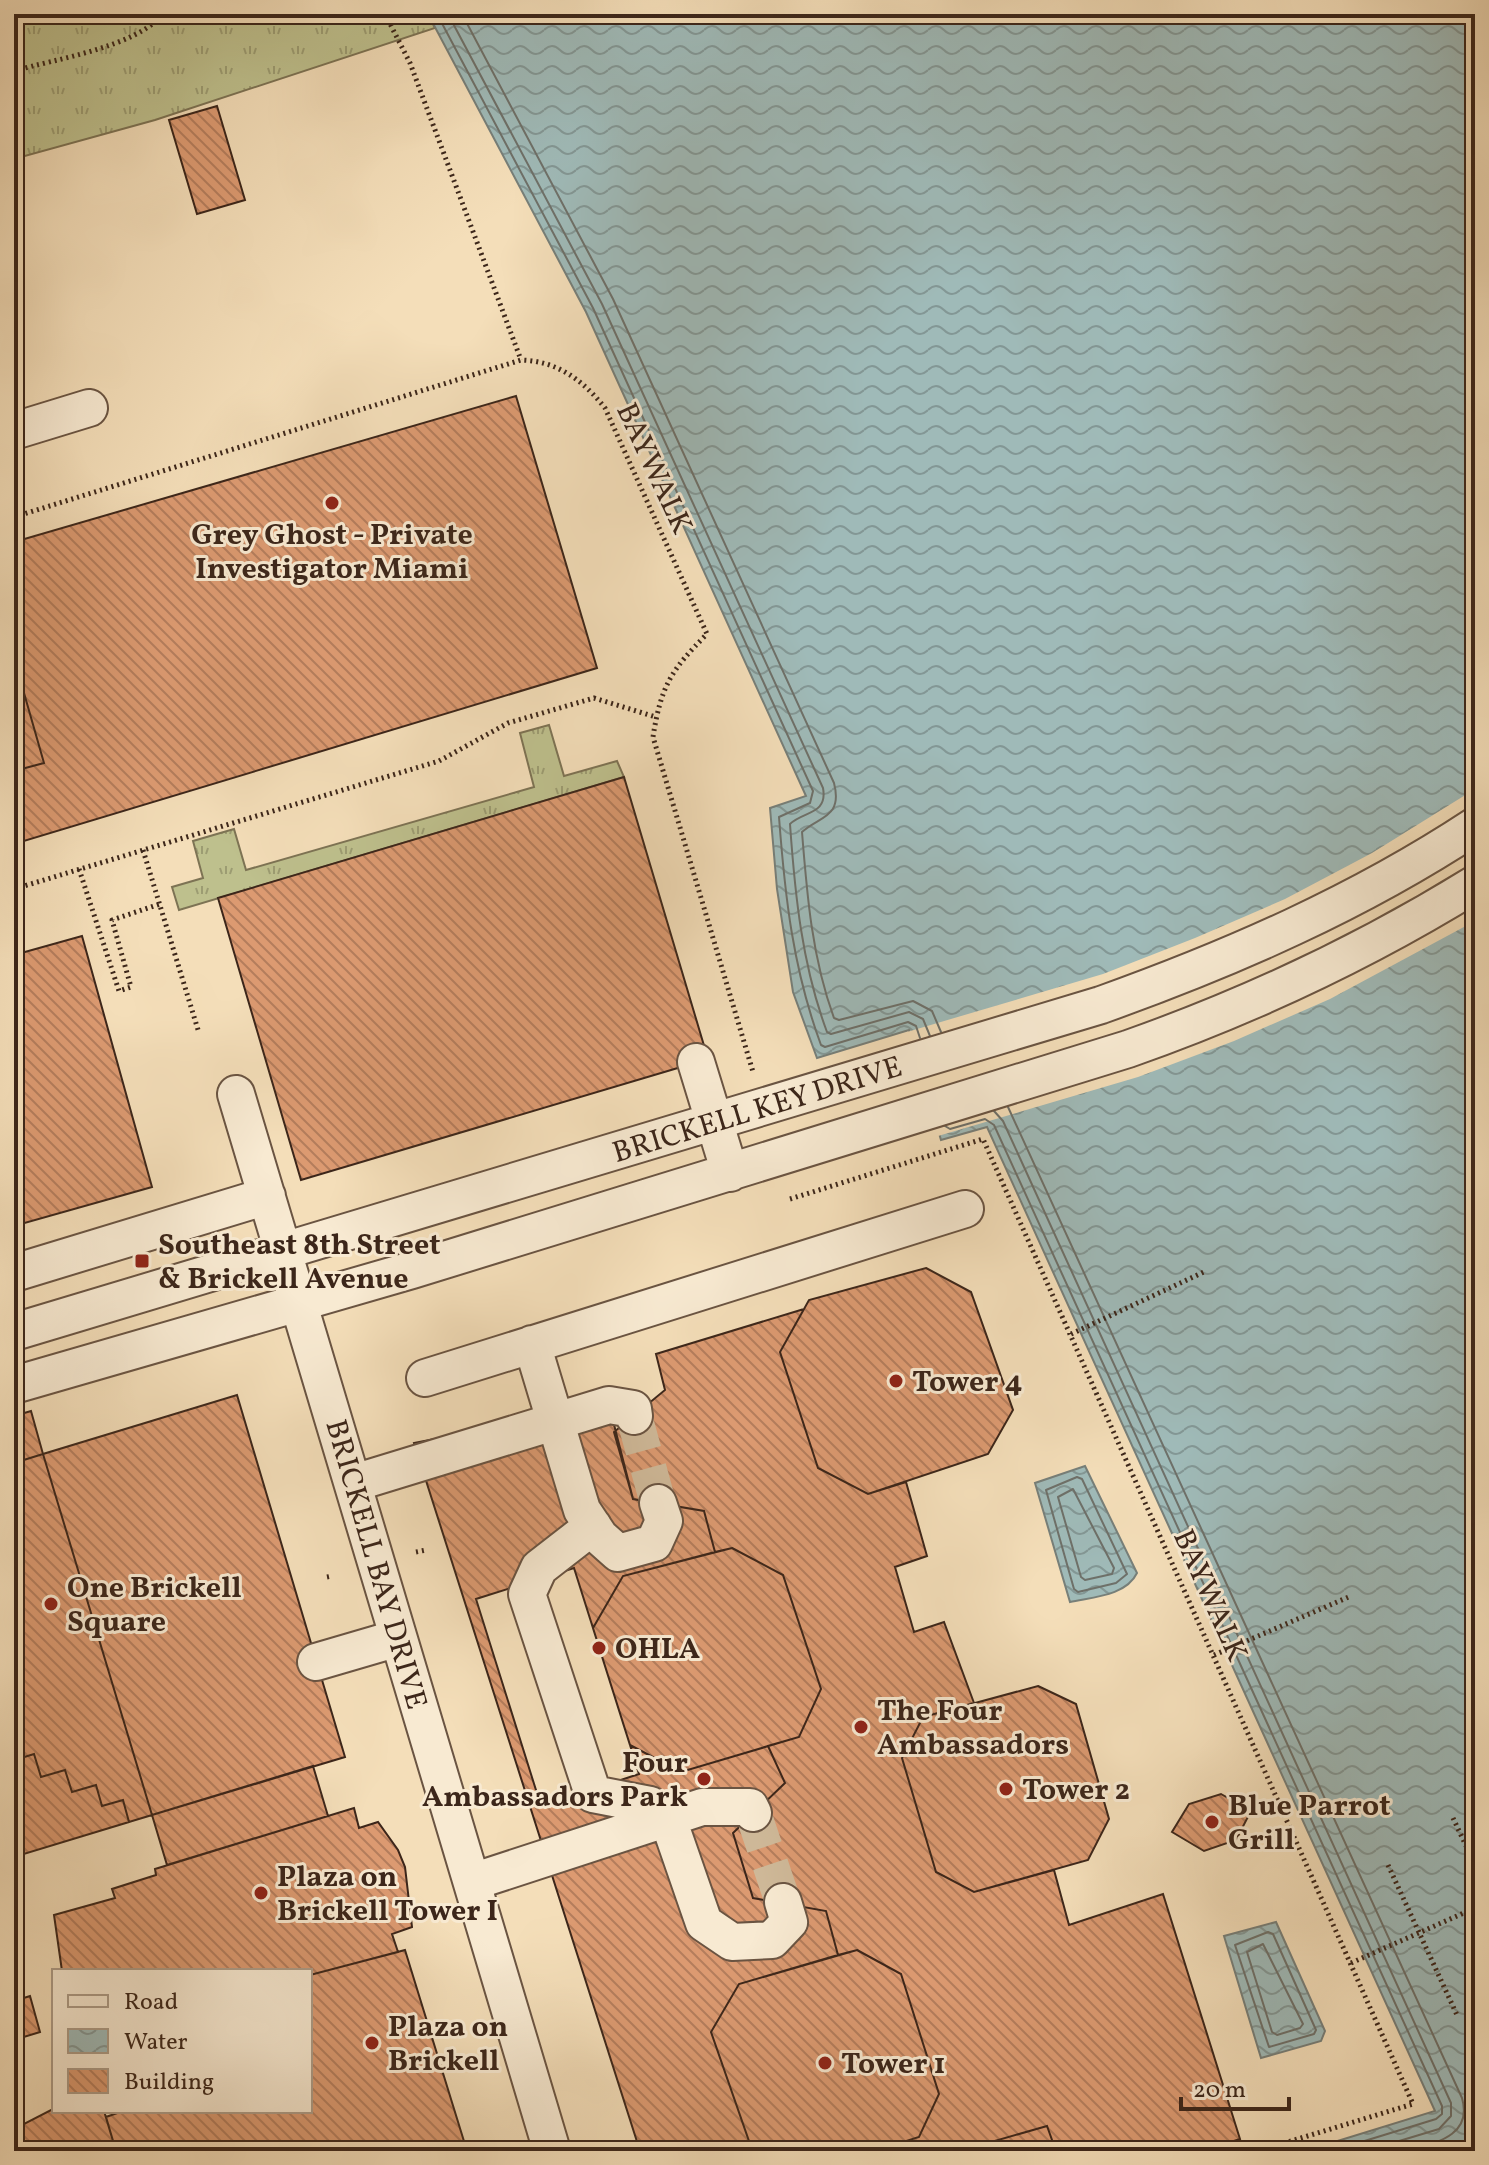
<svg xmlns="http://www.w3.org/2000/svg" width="1489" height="2165" viewBox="0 0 1489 2165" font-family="Vollkorn,serif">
<defs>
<pattern id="grass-tufts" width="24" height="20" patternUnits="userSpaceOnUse" patternTransform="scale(2)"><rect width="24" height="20" fill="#bec08d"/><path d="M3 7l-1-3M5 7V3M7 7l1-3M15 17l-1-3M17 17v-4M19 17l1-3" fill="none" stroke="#9c9c72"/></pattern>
<pattern id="water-waves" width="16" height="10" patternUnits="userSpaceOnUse" patternTransform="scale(2)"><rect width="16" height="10" fill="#9fbab8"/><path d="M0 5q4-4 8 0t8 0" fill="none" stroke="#839795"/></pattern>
<pattern id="building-back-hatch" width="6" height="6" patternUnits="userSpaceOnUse" patternTransform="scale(2)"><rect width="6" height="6" fill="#dc9a71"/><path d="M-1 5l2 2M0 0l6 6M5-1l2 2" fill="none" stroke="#b47d5c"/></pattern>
</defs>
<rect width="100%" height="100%" fill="#f4deb9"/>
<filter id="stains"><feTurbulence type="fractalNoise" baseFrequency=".0025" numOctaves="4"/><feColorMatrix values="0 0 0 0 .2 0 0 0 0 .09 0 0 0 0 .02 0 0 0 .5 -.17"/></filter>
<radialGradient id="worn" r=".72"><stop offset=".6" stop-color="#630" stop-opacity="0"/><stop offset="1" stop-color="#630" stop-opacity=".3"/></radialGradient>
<path fill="url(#grass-tufts)" stroke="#7d7354" stroke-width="2" d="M14,14H428L435,28L155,120L14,159Z
M549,725L564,776L617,761L624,777L179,910L172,887L203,878L193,841L234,829L246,870L534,787L520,733Z"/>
<path fill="url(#water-waves)" stroke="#777f79" stroke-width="2" d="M428,14H1475V2151H1305L1435,2111L987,1127L941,1140L909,1030L817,1058L793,992L777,889L770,808L806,796L586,312Z
M1085,1466L1137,1573C1126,1596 1092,1597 1070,1602L1035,1483Z
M1276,1922L1325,2031L1321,2041L1261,2058L1224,1936Z"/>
<path fill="#f4deb9" d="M1475,789V921L1330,999L1234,1041L1138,1077L938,1136L907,1032L1103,974L1195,938L1285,899L1372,853Z"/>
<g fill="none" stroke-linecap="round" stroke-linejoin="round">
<path stroke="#6e7069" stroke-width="2" d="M437,14L593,308L813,791L810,803L779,817C785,897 793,969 821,1045L825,1047L908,1022L916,1026L920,1038
M448,14L602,304L823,788C828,815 803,811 790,824C795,895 802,965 827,1032L831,1034L909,1012L923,1019L930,1036
M462,14L613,299L834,783C843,818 819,816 802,832C807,895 812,958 834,1018L839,1020L913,1001L932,1011L941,1032
M1008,1107L1462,2098C1473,2136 1435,2143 1408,2151
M994,1111L1003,1121L1451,2103V2116L1439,2129L1366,2151
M945,1126L950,1129L985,1119L994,1125L1442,2106V2114L1436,2119L1332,2151
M1077,1477L1082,1479L1127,1574L1116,1583L1078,1592L1074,1589L1046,1490Z
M1073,1489L1114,1568L1112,1574L1085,1580L1081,1577L1058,1497Z
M1268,1932L1273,1934L1316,2030L1314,2034L1269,2047L1235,1945Z
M1263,1944L1303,2024L1300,2028L1277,2035L1272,2032L1247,1952Z"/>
</g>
<path fill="url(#building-back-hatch)" stroke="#3c261a" stroke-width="2" d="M217,106L245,200L197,214L169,120Z
M516,396L597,668L14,844V771L44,763L14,658V542Z
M14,658L44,763L14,771Z
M624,777L708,1059L301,1180L218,898Z
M82,936L152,1187L14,1226V955Z
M926,1268L971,1292L1013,1410L988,1454L868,1494L818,1468L780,1352L809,1300Z
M804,1309L780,1352L818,1468L868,1494L906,1482L927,1556L895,1567L914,1632L944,1622L974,1703L923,1717L902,1758L936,1872L974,1892L1054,1870L1069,1925L1163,1894L1240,2139L1203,2151H1056L1047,2126L960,2151H875L919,2137L939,2094L901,1974L857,1950L838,1955L826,1911L753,1898L733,1833L785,1783L768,1746L799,1737L821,1689L783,1575L732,1548L715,1552L704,1511L633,1499L614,1432L665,1390L656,1354Z
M237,1395L345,1757L152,1815L43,1454Z
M609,1405L633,1499L704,1511L715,1552L623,1576L593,1628L574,1568L476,1599L541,1806L639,1774L630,1745L681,1772L768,1746L785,1783L733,1833L753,1898L826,1911L838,1955L739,1984L711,2032L749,2141L765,2151H640L414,1443Z
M31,1411L43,1454L14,1463V1416Z
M43,1454L152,1815L129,1822L123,1800L102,1806L96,1785L72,1792L65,1770L41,1777L34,1754L18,1759L14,1746V1463Z
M732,1548L783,1575L821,1689L799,1737L681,1772L630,1745L593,1628L623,1576Z
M1038,1686L1076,1704L1109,1819L1088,1860L974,1892L936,1872L902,1758L923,1717Z
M14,1746L18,1759L34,1754L41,1777L65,1770L72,1792L96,1785L102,1806L123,1800L129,1822L14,1857Z
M313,1766L328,1816L167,1865L152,1815Z
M1221,1794L1251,1811L1236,1840L1204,1851L1172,1832L1189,1804Z
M354,1808L359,1828L378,1822L398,1850L405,1867L412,1927L392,1934L398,1952L310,1975V1971H62L54,1915L115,1898L112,1889L156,1875L155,1869Z
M405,1950L467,2151H116L106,2117L123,2111H310V1975Z
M857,1950L901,1974L939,2094L919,2137L875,2151H765L749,2141L711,2032L739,1984Z
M30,1996L40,2032L14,2040V2001Z
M53,2109L104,2111L116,2151H14V2129Z
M1047,2126L1056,2151H960Z"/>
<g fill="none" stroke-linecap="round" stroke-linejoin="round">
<path stroke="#cfb999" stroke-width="36" stroke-dasharray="36 18" stroke-linecap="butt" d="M634,1416L658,1503
M753,1813L783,1902"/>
<defs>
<path id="minor" d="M14,431L89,408
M696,1062L730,1173
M236,1094L552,2151
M14,1273L267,1196
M14,1332L1101,1005C1232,958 1358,903 1475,826
M532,1344L582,1510L600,1537L618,1553L654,1543L664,1521L658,1503
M425,1378L965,1209
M14,1385L412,1270L1128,1049C1250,1006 1365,952 1475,884
M354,1483L609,1405L633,1409L634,1416
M593,1526L539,1568L527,1594L593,1794L650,1805L668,1819L704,1923L732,1942L772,1940L789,1922L783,1902
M316,1662L398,1638
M472,1882L702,1807H750L753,1813"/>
</defs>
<use href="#minor" stroke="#6a5442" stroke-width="40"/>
<path stroke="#3c261a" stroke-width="5" stroke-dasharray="2 4" stroke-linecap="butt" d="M385,14L410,63L521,360
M14,71C55,59 136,47 163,14
M14,517L521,360C557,361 583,380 605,408L707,634C671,670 661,686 653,737L753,1072
M143,850L199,1033
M79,869L119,991L131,987L112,920L160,904
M14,889L439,761L508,723L594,698L656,717
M790,1199L983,1139L1413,2104L1258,2151
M1071,1334L1206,1271
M416,1552L426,1550
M327,1577L332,1576
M1214,1655L1351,1596
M1453,1818L1475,1865
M1388,1865L1457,2015
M1351,1963L1475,1908"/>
<use href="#minor" stroke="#f8ead2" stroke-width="36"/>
</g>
<g fill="#8f2418" stroke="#f8ead2" stroke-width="3">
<circle cx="332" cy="503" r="8"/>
<rect x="134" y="1253" width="16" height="16" rx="4"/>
<circle cx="896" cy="1381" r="8"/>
<circle cx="51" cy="1604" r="8"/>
<circle cx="599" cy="1648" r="8"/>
<circle cx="861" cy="1727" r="8"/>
<circle cx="704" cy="1779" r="8"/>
<circle cx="1006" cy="1789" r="8"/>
<circle cx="1212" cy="1822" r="8"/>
<circle cx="261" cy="1893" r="8"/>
<circle cx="372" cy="2043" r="8"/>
<circle cx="825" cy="2063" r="8"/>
</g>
<g text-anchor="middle" stroke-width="6" stroke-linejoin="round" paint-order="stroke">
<g font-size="30" fill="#3c261a" stroke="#f8ead2">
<text transform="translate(655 468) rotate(65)" y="10">BAYWALK</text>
<text transform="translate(757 1109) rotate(-17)" y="10">BRICKELL KEY DRIVE</text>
<text transform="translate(377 1564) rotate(74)" y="10">BRICKELL BAY DRIVE</text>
<text transform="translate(1211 1595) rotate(66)" y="10">BAYWALK</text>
</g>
<g font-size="30" font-weight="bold" fill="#3c261a" stroke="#f8ead2" text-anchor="start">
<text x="332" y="544" text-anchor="middle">Grey Ghost - Private<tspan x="332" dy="34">Investigator Miami</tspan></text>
<text x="158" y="1254">Southeast 8th Street<tspan x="158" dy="34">&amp; Brickell Avenue</tspan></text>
<text x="912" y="1391">Tower 4</text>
<text x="67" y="1597">One Brickell<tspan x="67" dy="34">Square</tspan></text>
<text x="615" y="1658">OHLA</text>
<text x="877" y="1720">The Four<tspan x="877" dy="34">Ambassadors</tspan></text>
<text x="688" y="1772" text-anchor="end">Four<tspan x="688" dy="34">Ambassadors Park</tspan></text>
<text x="1022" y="1799">Tower 2</text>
<text x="1228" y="1815">Blue Parrot<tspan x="1228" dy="34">Grill</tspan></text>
<text x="277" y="1886">Plaza on<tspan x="277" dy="34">Brickell Tower I</tspan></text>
<text x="388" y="2036">Plaza on<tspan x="388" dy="34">Brickell</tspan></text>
<text x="841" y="2073">Tower 1</text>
</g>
</g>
<rect width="1489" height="2165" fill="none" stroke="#f4deb9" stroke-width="48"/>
<rect x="16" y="16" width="1457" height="2133" fill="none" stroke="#3c261a" stroke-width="4"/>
<rect x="24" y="24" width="1441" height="2117" fill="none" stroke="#3c261a" stroke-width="2"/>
<rect x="52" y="1969" width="260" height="144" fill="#f8ead2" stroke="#ad9c88" stroke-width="2"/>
<rect x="68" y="1995" width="40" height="12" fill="#f8ead2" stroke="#ad9c88" stroke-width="2"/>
<text x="124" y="2009" font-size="24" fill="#3c261a">Road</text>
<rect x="68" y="2029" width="40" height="24" fill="url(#water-waves)" stroke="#ad9c88" stroke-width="2"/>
<text x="124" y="2049" font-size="24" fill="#3c261a">Water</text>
<rect x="68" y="2069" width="40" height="24" fill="url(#building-back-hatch)" stroke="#ad9c88" stroke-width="2"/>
<text x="124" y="2089" font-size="24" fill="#3c261a">Building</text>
<path d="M1181 2097v12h108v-12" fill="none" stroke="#3c261a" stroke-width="4"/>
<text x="1193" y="2097" font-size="24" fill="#3c261a" stroke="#f8ead2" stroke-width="6" paint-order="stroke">20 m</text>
<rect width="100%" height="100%" filter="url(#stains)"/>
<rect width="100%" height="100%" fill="url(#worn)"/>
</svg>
